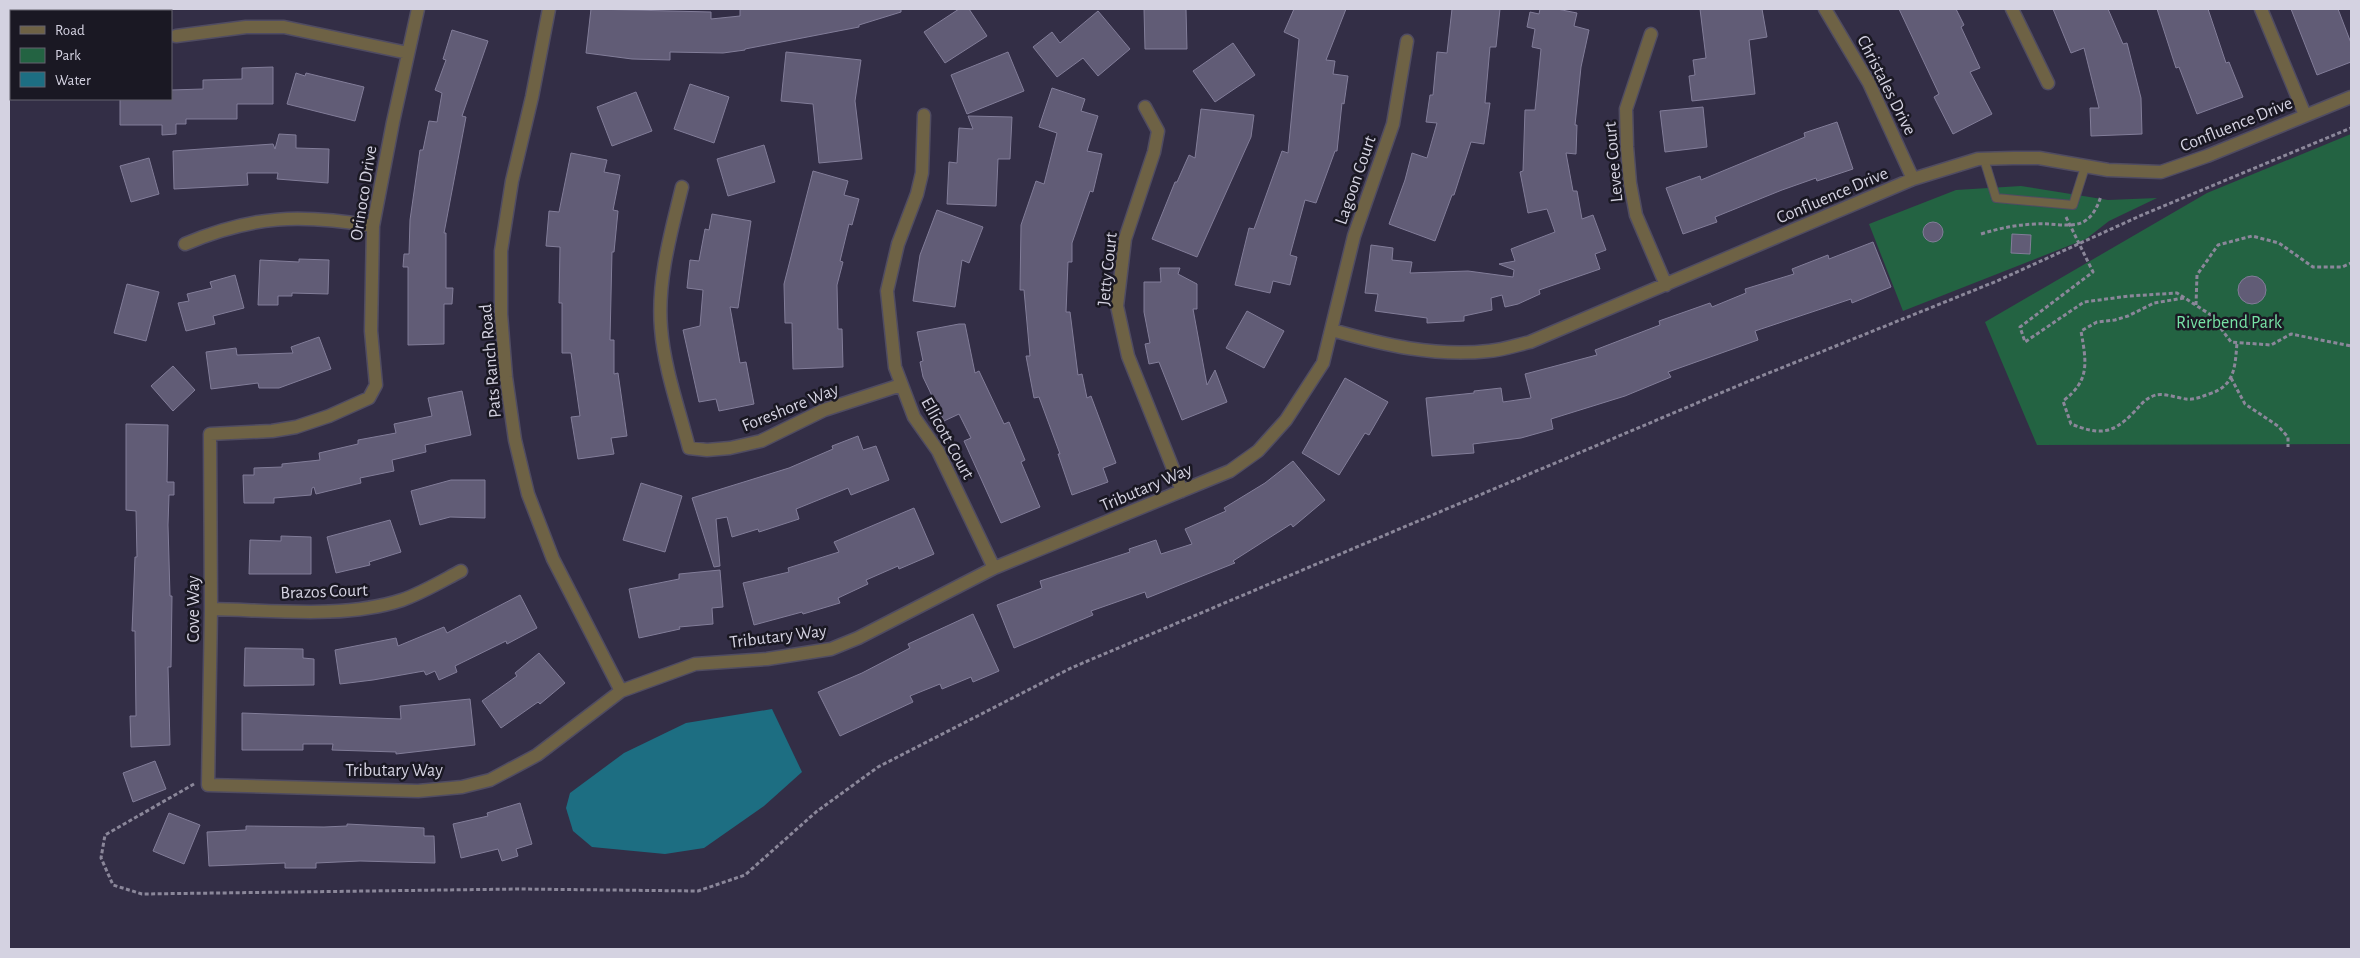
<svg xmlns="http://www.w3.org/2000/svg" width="2360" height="958" viewBox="0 0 2360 958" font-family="'Alegreya Sans',sans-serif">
<rect width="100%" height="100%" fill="#332e46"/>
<path fill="#236342" d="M2351,134V444L2037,445L1985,322L2207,193Z
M2021,186L2108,200L2157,198L2109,221L2086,239L1903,311L1869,224L1956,190Z"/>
<path fill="#1d6e82" d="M772,709L802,772L764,806L704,848L665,854L592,847L573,831L566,808L570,793L624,753L686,723Z"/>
<path fill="#615c76" stroke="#827d99" d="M591,9L711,12V19L740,16V9H901V12L859,25V27L745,49V50L723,53L670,52V60L632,59L586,53Z
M959,9H969L987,36L945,63L924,32Z
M1144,9H1186L1187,49H1145Z
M1294,9H1346L1326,60L1335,61L1333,74L1348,76L1344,104L1342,103L1337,151H1335L1316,203L1305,200L1290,255L1297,257L1290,285L1273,281L1270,293L1235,285L1249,228L1254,229L1282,151L1288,153L1299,39L1284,32Z
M1452,9H1500L1496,47H1490L1485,103H1490L1484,144L1471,142L1454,195H1452L1435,241L1389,224L1405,180L1412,153L1427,158L1437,123L1426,122L1430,95H1433L1437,52L1447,53Z
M1540,9H1557L1577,13L1574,26L1589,30L1581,67L1575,125H1577L1576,154L1566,153L1573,191H1577L1582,219L1593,215L1606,250L1595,254L1600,269L1539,290L1540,294L1518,304L1505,307L1502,295L1491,298L1492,310L1464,316V321L1427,323V318L1375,311L1378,294L1365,293L1371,245L1393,248L1392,260L1412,262L1410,273L1468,271L1513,277L1514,270L1499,264L1515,261L1511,249L1555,232L1547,209L1528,213L1520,172L1523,171L1525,110H1535L1541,49L1532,47L1535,29L1527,27L1530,12L1539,14Z
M1700,9H1762L1767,37L1749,40L1755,94L1692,101L1689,76L1695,75L1693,60L1706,58Z
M1899,9H1956L1964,25L1961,27L1980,68L1970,72L1992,114L1953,134L1934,97L1939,94Z
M2053,9H2108L2123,44L2127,43L2141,98L2142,134L2091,136L2090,108H2099L2084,48L2071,53Z
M2157,9H2208L2226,63L2229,62L2243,97L2197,114L2179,67L2176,68Z
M2291,9H2338L2351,43V62L2317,75Z
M1098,11L1130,49L1098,76L1083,58L1057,77L1033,47L1052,32L1060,43Z
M452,30L488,41L462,116L466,117L444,233H446V288H453L452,304H444V344L408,345V267H403L404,254H409L410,220L420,150H423L429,121L437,122L442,93L435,90L446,60L443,59Z
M1233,43L1255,75L1215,102L1193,71Z
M786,52L861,60L855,101L862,159L819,163L813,104L781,101Z
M1008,52L1024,91L967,114L951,75Z
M273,67V104H237V119H186V124H176V134L162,135V125H120V99H171V90L203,89V80L242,79V68Z
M296,73L305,76L306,73L364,87L355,121L287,104Z
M690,84L729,97L714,143L674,129Z
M1052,88L1085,99L1081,111L1098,116L1087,151L1102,154L1093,192L1090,191L1072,243V262H1068L1066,312H1070L1078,375L1082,374L1087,398L1091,396L1116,463L1103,468L1108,482L1072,495L1058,454H1060L1039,397L1034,398L1026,356H1030L1024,290H1020L1021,225L1036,181L1044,184L1057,133L1039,127Z
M636,92L652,131L612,146L597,107Z
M1703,107L1707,147L1665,152L1660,111Z
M1201,109L1254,115L1251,137L1197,257L1152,239L1175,182H1177L1189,155L1195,158Z
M968,116L1012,117L1010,159H998L996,206L947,204L949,162L957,163L959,128L973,129Z
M1837,122L1853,169L1817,181L1816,178L1782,190L1715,217L1717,222L1683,234L1666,188L1700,176L1701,180L1805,137L1804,133Z
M279,134L296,135V148L329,149L328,183L277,179L278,173H247L248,185L174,189L173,151L273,144L275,149Z
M764,145L775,182L728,196L717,159Z
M571,153L607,160L604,172L620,175L613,210L618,211L614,252H612L610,340H614V374L618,373L627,436L611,438L614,454L578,459L571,417L580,416L571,353H562V303H559L560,247L546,246L549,211L559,212Z
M149,158L159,194L131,202L120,166Z
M813,171L848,181L844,195L859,199L852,225L849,224L840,261L843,262L837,285L838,329H842L843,367L793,369L792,323H785L784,284Z
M937,210L983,227L969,263L962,260L955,307L913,301L920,255Z
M712,214L751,221L738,308L730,307L740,363L746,362L754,404L719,411L716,399L699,402L683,330L700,326L703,290L687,288L690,260L699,261L705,229L709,230Z
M1923 232a10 10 0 1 1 20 0a10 10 0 1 1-20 0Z
M2012,234L2031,235L2030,254L2011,253Z
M1873,242L1891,287L1852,303L1851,299L1755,331L1758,340L1668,372L1671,377L1625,396L1551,419L1553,429L1521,438L1473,444L1474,453L1432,456L1426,398L1474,393V391L1501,388L1503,402L1531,398L1525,374L1597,355L1595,350L1660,325L1659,321L1710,303L1712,307L1746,293L1745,289L1794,274L1792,269L1828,255L1829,259Z
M299,259L329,260L328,294L292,293V296H278V305H258L260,260L299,262Z
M1160,268H1180L1178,274L1197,284V309H1193L1207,385L1215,370L1227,402L1182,420L1159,362L1149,364L1145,344L1150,343L1144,312V282H1161Z
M235,275L244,308L213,316L215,324L186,331L178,303L189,301L187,294L212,288L210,282Z
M2238 290a14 14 0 1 1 28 0a14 14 0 1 1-28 0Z
M127,284L159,292L146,341L114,333Z
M1247,311L1284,331L1264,368L1226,348Z
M959,324H965L975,373L979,371L1004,424L1009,422L1025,460L1021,462L1040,507L1001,523L964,441L971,438L959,414L944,421L923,377L920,362L923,361L917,332Z
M319,337L331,369L279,388H259L258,383L211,389L206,352L236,348L237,355L293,353L291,347Z
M173,366L195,390L173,411L151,386Z
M1345,378L1388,402L1369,435L1365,433L1339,475L1302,453Z
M462,391L471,435L425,445L426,452L392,460L394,471L360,478L361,483L316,494L314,487L312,488L311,495L274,498V503H244L243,475H254V468L282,467V464L320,460L319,453L358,444V440L396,433L394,424L432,416L428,398Z
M126,424L168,425L167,482H174V495H169L168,525L170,596H172L171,667H168L170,745L131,747L130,716H136L135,631H132L135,557H137L136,511L126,510Z
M858,436L863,450L876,446L889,480L851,495L848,488L796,509L799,519L759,532L758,529L732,537L727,517L716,519L720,566L714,567L692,498L789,468L833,449L832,446Z
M1293,461L1325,500L1293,527L1291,524L1233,561L1235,563L1147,598L1145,592L1091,611L1093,615L1014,648L997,605L1042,588L1040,581L1130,552L1129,549L1156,540L1161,554L1192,544L1185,529L1226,511L1224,508L1265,483Z
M451,480H485V518L450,517L420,525L411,491Z
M641,483L682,496L665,552L623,540Z
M914,508L934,554L899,569L898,566L866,580L868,584L838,598L840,603L803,614L802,612L754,625L743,583L789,572L788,568L839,552L834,542Z
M390,520L401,552L369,562L370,565L336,573L327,537Z
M281,536L311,537V574H249L250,540L281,541Z
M720,570L723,607L712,608L713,624L679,627L680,629L639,638L629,589L679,579V574Z
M520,595L537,628L507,644L506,641L455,666L457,672L439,680L435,671L426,675L424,671L373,680L340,684L335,650L396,638L398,646L444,627L447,633Z
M973,614L999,671L973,682L971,677L942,689L940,684L910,696L913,702L840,736L818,692L862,673L910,648L908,644Z
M245,648L303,649V658L314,659V685L244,686Z
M539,653L565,683L540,704L538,702L501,728L482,701L517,676L515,673Z
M470,699L475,745L396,754V752L332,750L333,744H303V750H242V713L401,719L400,706Z
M155,761L166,789L133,802L123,773Z
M520,803L532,844L516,849L518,856L502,861L498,849L461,858L453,824L488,816L487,813Z
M169,813L200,825L184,864L153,851Z
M347,824L424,828V836H434L435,863L360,861L316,863V868H285V863L209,866L207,832L246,830V826L324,827L347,826Z"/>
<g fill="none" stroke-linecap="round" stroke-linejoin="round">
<defs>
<path id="lane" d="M1984,159L1996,198L2073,205L2085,167"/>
<path id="street" d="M418,9L393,122L373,226L371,331L376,385L369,398L329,416L296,427L272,431L210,434L211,609L208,785L418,791L462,787L490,780L537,755L621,691L695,664L767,659L831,649L858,638L994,568L1230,471L1258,451L1286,420L1323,363L1354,236L1393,124L1407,41
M549,9L532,97L512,181L501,251V314L506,377L515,440L528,494L553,559L621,691
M1825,9L1869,83L1913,179
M2012,9L2048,83
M2261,9L2305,115
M1651,34L1626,109L1627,147L1630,183L1636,215L1666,285
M176,36L246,27H284L408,53
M1145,107L1158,131L1154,152L1125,239L1117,306L1128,356L1182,491
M924,115L922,173L917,194L898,244L887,291L895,367L914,417L938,451L994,568
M682,187C671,232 657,281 661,328C664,368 679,409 689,448L707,450L730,448L761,441L824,410L901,385
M185,244C253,215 301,214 373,226
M1332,330C1384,345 1435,357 1489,351C1503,350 1517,345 1530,342L1913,179L1978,159L2013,158H2039L2108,170L2161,172L2207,156L2351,97
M211,609C272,610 344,619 402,600C422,593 442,581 461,571"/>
</defs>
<use href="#lane" stroke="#504c62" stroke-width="10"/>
<use href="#street" stroke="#504c62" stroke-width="15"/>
<path stroke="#8b879a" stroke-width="3" stroke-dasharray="4 2.5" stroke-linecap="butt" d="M2066,217L2093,272L2020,327L2025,342L2084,302L2129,296L2177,293L2211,315L2231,342L2271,345L2291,334L2351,346
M1981,234C2000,228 2015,225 2035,224C2065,222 2088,237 2101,196
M2184,298L2154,303L2128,316L2115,320L2097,322L2081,331C2086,361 2091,380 2063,401L2071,424C2097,434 2111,436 2133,413C2140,406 2145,398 2156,395C2164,393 2178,398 2186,399C2194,400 2201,397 2209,394C2235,386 2235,367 2237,343
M2196,305L2197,275L2218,245L2252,236L2279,243L2313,267H2342L2351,263
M2231,378L2245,404L2278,426L2288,437V447
M194,784L105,835L101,858L113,885L142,894L519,889L698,891L745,875L816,812L878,767L1071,668L1749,381L1997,281L2142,215L2351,128"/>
<use href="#lane" stroke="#6e6245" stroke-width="8"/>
<use href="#street" stroke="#6e6245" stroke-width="12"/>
</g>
<g text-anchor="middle" stroke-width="5" stroke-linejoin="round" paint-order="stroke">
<g font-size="18" fill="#d4d2e1" stroke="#1a1823">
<text transform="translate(1887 85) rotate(63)" y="6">Christales Drive</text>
<text transform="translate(2236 124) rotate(-22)" y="6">Confluence Drive</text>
<text transform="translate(1613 162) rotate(-95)" y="6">Levee Court</text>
<text transform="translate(1355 180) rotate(-71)" y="6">Lagoon Court</text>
<text transform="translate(363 193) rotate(-81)" y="6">Orinoco Drive</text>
<text transform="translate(1832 195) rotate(-23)" y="6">Confluence Drive</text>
<text transform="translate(1107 269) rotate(-84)" y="6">Jetty Court</text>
<text transform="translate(490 361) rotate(-95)" y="6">Pats Ranch Road</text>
<text transform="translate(790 407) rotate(-22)" y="6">Foreshore Way</text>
<text transform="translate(948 438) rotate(61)" y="6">Ellicott Court</text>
<text transform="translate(1146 487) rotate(-23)" y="6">Tributary Way</text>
<text transform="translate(324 591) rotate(-2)" y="6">Brazos Court</text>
<text transform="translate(193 609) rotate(-90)" y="6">Cove Way</text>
<text transform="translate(778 636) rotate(-7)" y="6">Tributary Way</text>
<text x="394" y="776">Tributary Way</text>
</g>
<g font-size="18" fill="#77e2a6" stroke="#1a1823">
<text x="2229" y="328">Riverbend Park</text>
</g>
</g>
<rect width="2360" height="958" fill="none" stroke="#d4d2e1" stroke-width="20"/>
<rect x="10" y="10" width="162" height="90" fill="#1a1823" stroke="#64626f"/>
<rect x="20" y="26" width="25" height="8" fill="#6e6245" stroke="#64626f"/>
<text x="55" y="35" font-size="15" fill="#d4d2e1">Road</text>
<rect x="20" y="48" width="25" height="15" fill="#236342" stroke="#64626f"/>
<text x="55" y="60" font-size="15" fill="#d4d2e1">Park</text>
<rect x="20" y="72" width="25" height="15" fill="#1d6e82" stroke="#64626f"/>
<text x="55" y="85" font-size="15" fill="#d4d2e1">Water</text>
</svg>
